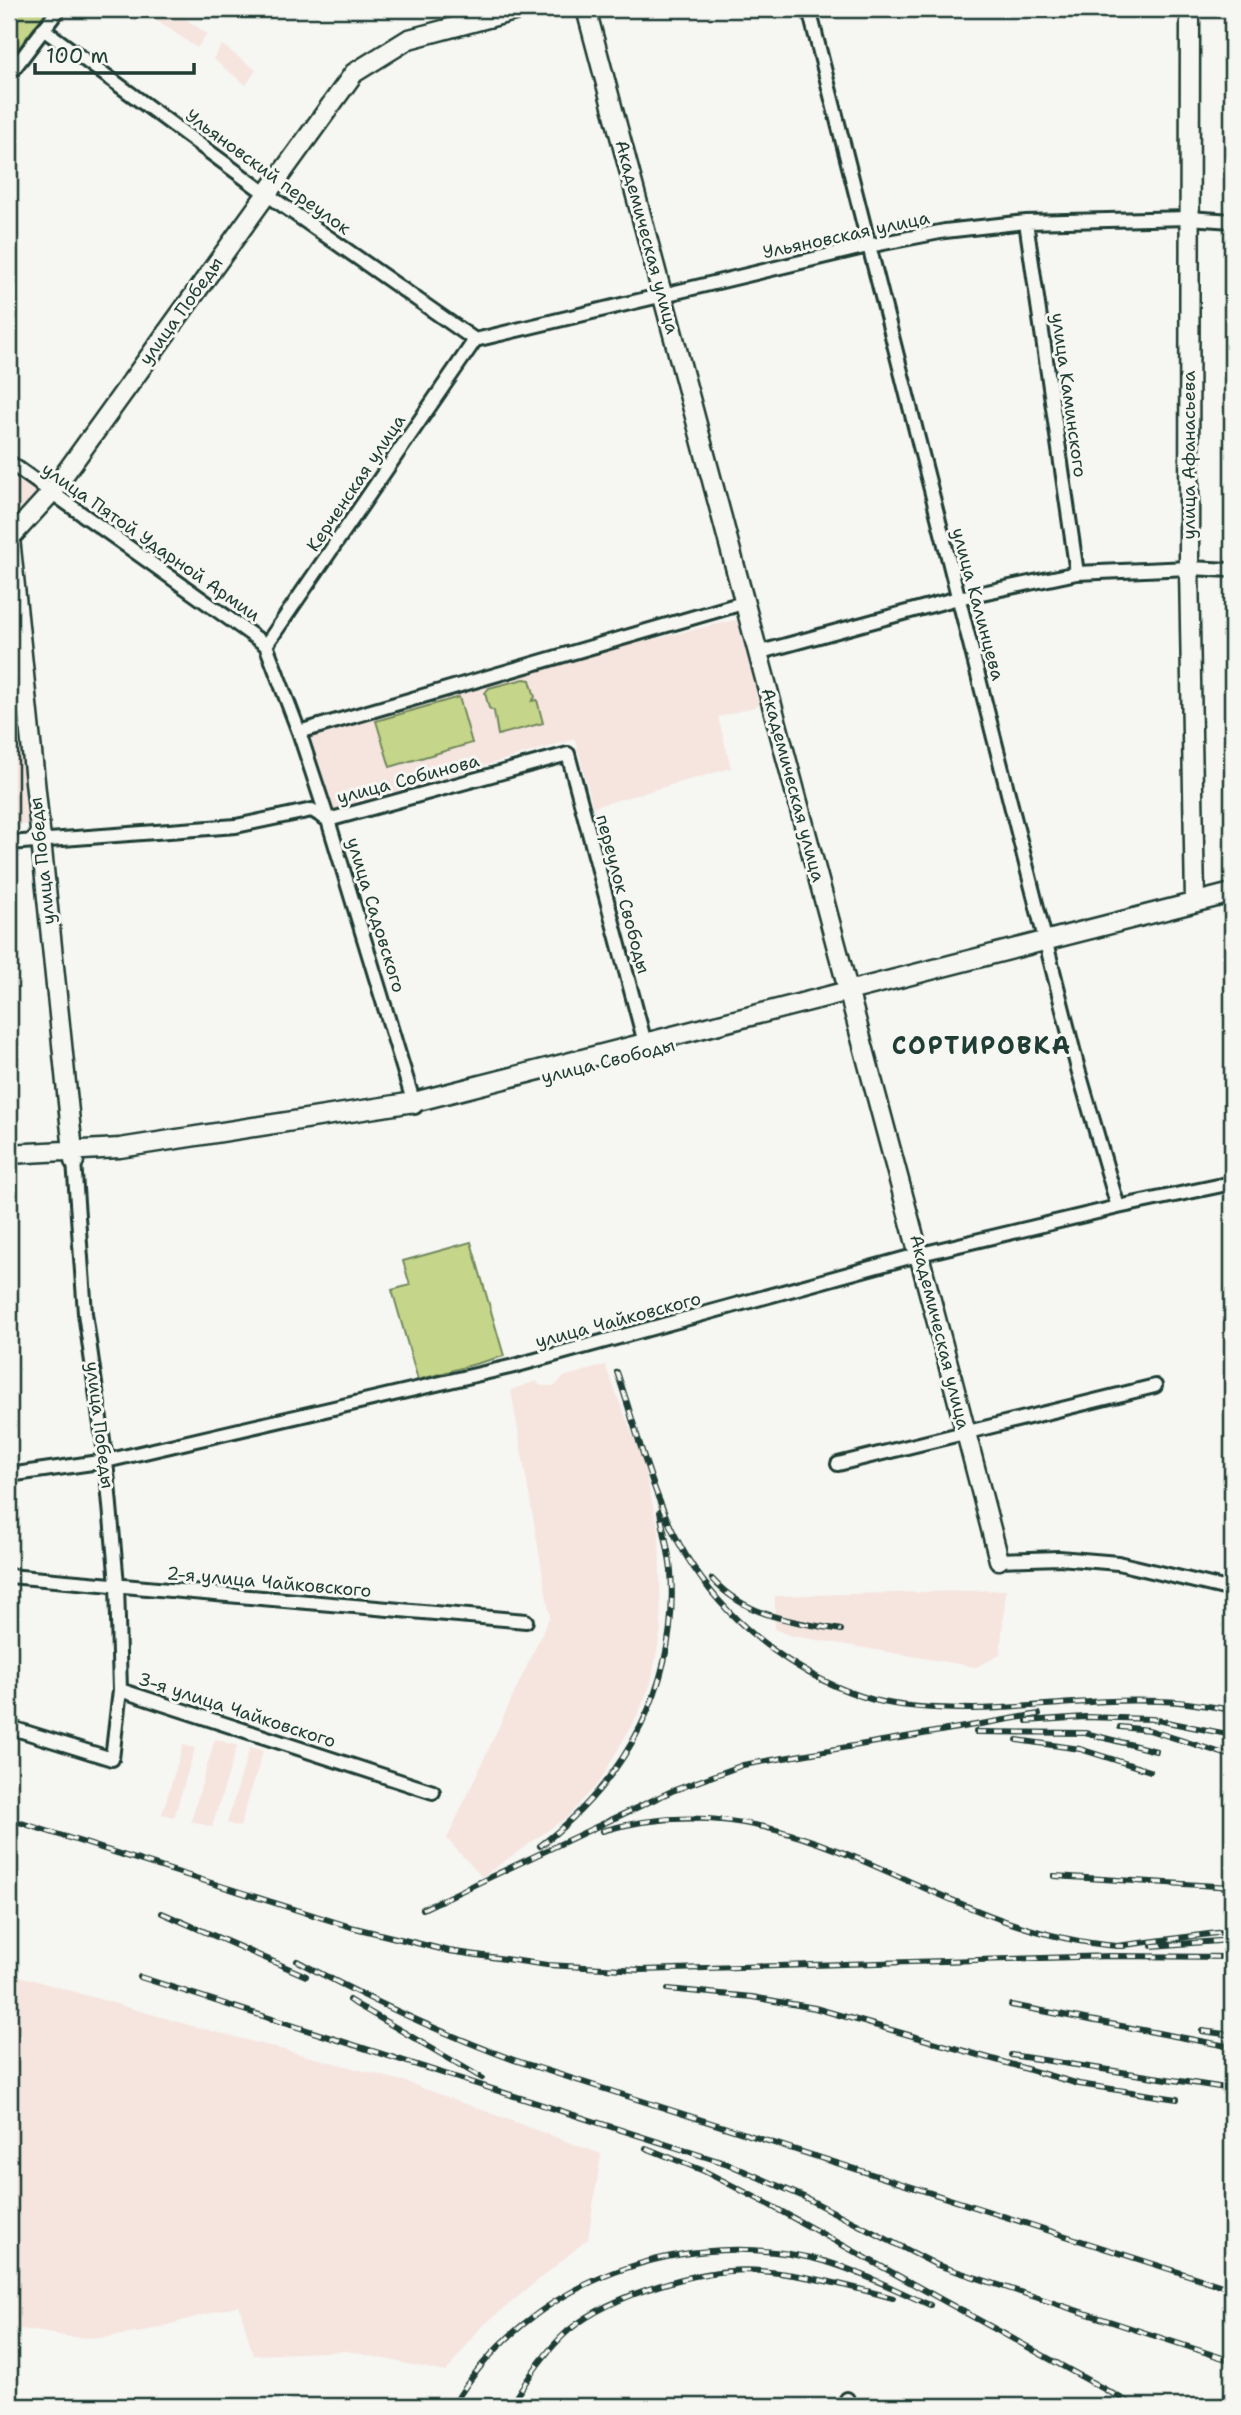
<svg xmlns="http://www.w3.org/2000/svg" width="1241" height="2415" viewBox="0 0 1241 2415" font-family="'Shantell Sans',sans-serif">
<rect width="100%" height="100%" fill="#f6f6f2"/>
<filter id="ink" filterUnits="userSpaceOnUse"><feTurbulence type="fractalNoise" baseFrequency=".0143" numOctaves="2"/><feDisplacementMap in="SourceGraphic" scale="14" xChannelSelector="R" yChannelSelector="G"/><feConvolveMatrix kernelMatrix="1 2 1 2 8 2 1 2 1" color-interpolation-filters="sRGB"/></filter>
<g filter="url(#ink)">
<path fill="#f6e4df" d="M161,11L170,17L174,11L207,34L197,48L155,19Z
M222,45L256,70L246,85L213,59Z
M9,472L39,494L9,525Z
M739,619L761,705L718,717L731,768L593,807L575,739L334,810L311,738L491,677Z
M9,638L29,824L9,826Z
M605,1365L642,1459L659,1531L661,1629L651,1683L638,1714L600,1781L568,1816L482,1877L447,1839L550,1616L511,1390L536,1381L541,1386H555L564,1377Z
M1006,1590L1000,1655L976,1667L788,1635L775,1629V1596Z
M215,1739L237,1746L212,1827L191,1821Z
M183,1745L195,1748L174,1817L162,1814Z
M250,1747L263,1751L240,1827L227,1823Z
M9,1973L189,2025L406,2082L601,2154L588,2239L480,2328L446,2372L347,2351L253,2355L239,2305L142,2332L100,2338L72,2337L9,2327Z"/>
<path fill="#c5d589" stroke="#72895e" stroke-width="2" d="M9,9H48L9,61Z
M524,679L530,680L535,697L532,701L537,700L543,723L498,735L494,711L489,708L485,693L489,688Z
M459,697L472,743L390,767L376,721Z
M471,1242L504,1356L418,1380L392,1290L410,1285L403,1261Z"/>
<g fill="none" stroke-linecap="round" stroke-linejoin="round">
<defs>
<path id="street" d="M809,9L1078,1069L1118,1207
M43,29L265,193L475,340
M9,75L59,9
M1026,222L1077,573
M475,340L868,246L945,231L1026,222L1189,218L1232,221
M9,462L266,645L299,732L328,820L415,1107
M266,645L475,340
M757,653L958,598L1077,573L1189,568L1232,570
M299,732L743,603
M9,843L236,826L312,810L328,820L568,754L645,1043
M838,1464L1155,1386
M9,1475L106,1461L514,1366L921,1254L1118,1207L1232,1183
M999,1560L1059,1558L1118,1563L1232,1590
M9,1576L526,1621
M120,1690L433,1792
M9,1727L112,1759L120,1690L117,1584L106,1461L85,1313L74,1161
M847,2399V2406"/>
<path id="secondary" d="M586,9C722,527 866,1042 999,1560
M1190,9L1189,568L1195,901
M9,1154L120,1148L414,1102L1232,893
M74,1161L10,538L51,493L354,73L409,39L522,9"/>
</defs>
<use href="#street" stroke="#1f3d34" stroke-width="18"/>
<use href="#secondary" stroke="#1f3d34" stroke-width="23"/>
<use href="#street" stroke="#f6f6f2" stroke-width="12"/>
<use href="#secondary" stroke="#f6f6f2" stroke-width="18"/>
<defs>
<path id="rail" d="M617,1372C639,1436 655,1511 694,1568C735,1630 803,1680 874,1700C906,1708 941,1709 974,1709C1035,1708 1097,1698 1159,1701C1184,1701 1208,1706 1232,1710
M712,1579C746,1617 794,1622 841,1630
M1027,1721L1085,1717L1152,1719L1232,1735
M1120,1727L1149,1730L1228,1755
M976,1732L1085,1733L1156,1751
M1017,1740L1080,1749L1150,1771
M9,1819L351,1927L449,1951L547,1965L641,1970L1111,1956L1232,1957
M602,1831C802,1773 928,1931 1117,1946
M540,1846C627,1779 679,1683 671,1571C669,1552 664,1531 660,1512
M1054,1876L1232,1887
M423,1909L672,1791L743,1765L1039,1714
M162,1913L306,1976
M1124,1946H1117L1232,1931
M1152,1946L1232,1940
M297,1961C368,1999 438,2032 514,2060L1232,2289
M140,1977L728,2164L804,2197L937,2265L1232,2361
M668,1989L752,1997L815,2008L1079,2084L1177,2099
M349,2000L482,2078
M1011,2005L1232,2047
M1202,2031L1232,2035
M1011,2055L1232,2089
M646,2148L704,2171L766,2203L1135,2406
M453,2406C527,2279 688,2223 827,2262C862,2272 897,2291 930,2305
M510,2406C527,2380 545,2351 569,2330C613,2294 705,2266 761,2271C807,2275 849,2286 893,2298"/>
</defs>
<use href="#rail" stroke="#1f3d34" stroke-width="6"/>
<use href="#rail" stroke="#f6f6f2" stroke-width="3.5" stroke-dasharray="10" stroke-linecap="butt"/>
</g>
</g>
<g text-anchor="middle" stroke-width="6" stroke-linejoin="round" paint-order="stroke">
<g font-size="18" fill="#1f3d34" stroke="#f6f6f2">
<text transform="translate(268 172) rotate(36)" y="6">Ульяновский переулок</text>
<text transform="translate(846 235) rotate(-12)" y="6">Ульяновская улица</text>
<text transform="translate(647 237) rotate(75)" y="6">Академическая улица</text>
<text transform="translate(181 311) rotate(-54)" y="6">улица Победы</text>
<text transform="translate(1069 395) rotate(82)" y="6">улица Каминского</text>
<text transform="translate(1189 455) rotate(-90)" y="6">улица Афанасьева</text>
<text transform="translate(356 483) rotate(-56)" y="6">Керченская улица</text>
<text transform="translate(151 542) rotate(35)" y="6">улица Пятой Ударной Армии</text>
<text transform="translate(978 604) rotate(75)" y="6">улица Калинцева</text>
<text transform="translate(408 779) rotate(-15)" y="6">улица Собинова</text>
<text transform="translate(793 785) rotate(75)" y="6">Академическая улица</text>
<text transform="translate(42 861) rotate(-96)" y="6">улица Победы</text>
<text transform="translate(623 894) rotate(75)" y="6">переулок Свободы</text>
<text transform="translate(376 915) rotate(73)" y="6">улица Садовского</text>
<text transform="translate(608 1061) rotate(-14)" y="6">улица Свободы</text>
<text transform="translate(618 1320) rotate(-15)" y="6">улица Чайковского</text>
<text transform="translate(940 1332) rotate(76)" y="6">Академическая улица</text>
<text transform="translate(100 1425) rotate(83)" y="6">улица Победы</text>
<text transform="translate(269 1582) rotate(5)" y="6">2-я улица Чайковского</text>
<text transform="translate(237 1710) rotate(18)" y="6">3-я улица Чайковского</text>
</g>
<g font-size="24" font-weight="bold" letter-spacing="2" fill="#1f3d34" stroke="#f6f6f2">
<text x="982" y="1054">СОРТИРОВКА</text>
</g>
</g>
<rect width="1241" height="2415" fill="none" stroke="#f6f6f2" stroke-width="35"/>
<rect x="18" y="18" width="1206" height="2380" fill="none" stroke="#1f3d34" stroke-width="2.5" filter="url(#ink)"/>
<path d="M35 63v10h159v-10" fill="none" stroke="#1f3d34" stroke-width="3.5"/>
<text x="46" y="63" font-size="21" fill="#1f3d34" stroke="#f6f6f2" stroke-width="5" paint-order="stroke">100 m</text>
</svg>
